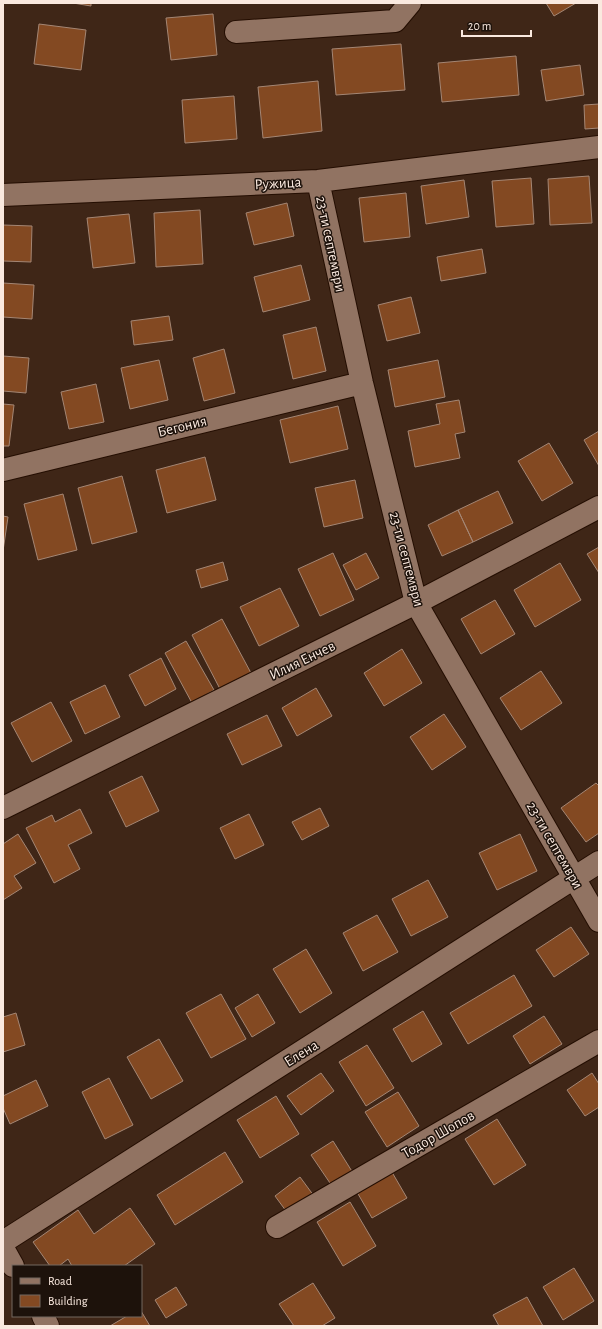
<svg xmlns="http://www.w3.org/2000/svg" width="602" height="1329" viewBox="0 0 602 1329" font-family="'Alegreya Sans',sans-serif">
<rect width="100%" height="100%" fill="#3f2617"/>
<path fill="#834922" stroke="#a48674" d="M73,3H91V6Z
M546,3H576L554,16Z
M213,14L217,55L171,60L166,18Z
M39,24L86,30L81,70L34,64Z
M401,44L405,90L336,95L332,49Z
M516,56L519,95L442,102L438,63Z
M580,65L584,95L546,101L541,70Z
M318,81L322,131L263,138L258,87Z
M234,96L237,139L185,143L182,100Z
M599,104V128L585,129L584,105Z
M589,176L592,223L550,225L548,179Z
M531,178L534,224L496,227L492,181Z
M464,180L469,217L426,224L421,186Z
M406,193L410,237L364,242L359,198Z
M287,203L294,236L254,245L246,213Z
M200,210L203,264L156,267L154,213Z
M129,214L135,263L93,268L87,218Z
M3,225L32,226L31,262L3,261Z
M482,249L486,273L441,281L437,257Z
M301,265L310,300L263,312L254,277Z
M3,283L34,285L32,319L3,317Z
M411,297L420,333L387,341L378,305Z
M169,316L173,340L134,345L131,321Z
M316,327L326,371L293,379L283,335Z
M224,349L235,393L204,401L193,358Z
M3,356L29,358L26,393L3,391Z
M159,360L168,400L130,409L121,368Z
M438,360L445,397L395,407L388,370Z
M96,384L104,422L69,429L61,392Z
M459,400L465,432L455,434L460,458L415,467L408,431L440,424L436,404Z
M3,404L14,405L9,446H3Z
M338,406L348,449L290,463L280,420Z
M599,431V466L584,440Z
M549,443L573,483L542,501L518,461Z
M205,457L216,500L167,513L156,470Z
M122,476L137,532L92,544L78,488Z
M355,480L363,518L324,527L315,488Z
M498,491L513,523L473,542L458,510Z
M63,494L77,550L38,560L24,504Z
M458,510L473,542L442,556L428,525Z
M3,516L8,517L3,551Z
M599,547V573L587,554Z
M333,553L354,600L320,616L298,569Z
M366,553L379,578L356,590L343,565Z
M223,562L228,580L201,588L196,570Z
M560,563L581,600L535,627L514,590Z
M280,588L299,626L259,646L240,607Z
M495,600L515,634L481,654L461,619Z
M222,619L251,673L220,689L192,635Z
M186,641L214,690L192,703L165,653Z
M402,649L422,683L384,706L364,673Z
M161,658L176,689L145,706L129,675Z
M541,671L562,703L521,730L500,698Z
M105,685L120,717L85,734L70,702Z
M316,688L332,716L297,736L282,708Z
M51,702L72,741L32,762L11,723Z
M444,714L466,747L432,770L410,737Z
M267,715L282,746L242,765L227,734Z
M142,776L159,811L126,827L109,792Z
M596,783L599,786V833L586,842L561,808Z
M320,808L329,826L302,840L292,822Z
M80,809L92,833L68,845L80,869L54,883L26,828L52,815L55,822Z
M249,814L264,845L235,859L220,828Z
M18,834L36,863L14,876L22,888L3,900V844Z
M520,834L537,871L497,890L479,853Z
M428,880L448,917L411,936L392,899Z
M377,915L398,952L363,971L343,933Z
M571,927L589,954L554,977L536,950Z
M306,949L332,993L300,1013L273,969Z
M514,975L532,1006L468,1044L450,1013Z
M221,994L246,1039L211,1058L186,1013Z
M258,994L275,1023L252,1037L235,1008Z
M423,1011L442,1044L412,1062L393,1029Z
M16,1013L25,1045L3,1052V1017Z
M544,1016L562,1044L530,1064L513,1036Z
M159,1039L183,1081L151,1099L127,1057Z
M367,1045L394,1088L366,1106L339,1062Z
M321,1073L334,1091L301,1115L287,1096Z
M592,1073L599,1084V1107L585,1116L567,1090Z
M109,1078L133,1125L105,1139L82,1092Z
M36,1080L48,1106L10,1124L3,1108V1096Z
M398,1092L419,1126L387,1147L365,1112Z
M276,1096L299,1134L260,1158L237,1120Z
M497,1119L526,1165L494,1185L465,1139Z
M333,1141L353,1173L332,1186L311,1155Z
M225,1152L243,1182L175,1225L157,1195Z
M389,1167L407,1198L372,1218L354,1187Z
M300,1177L314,1196L289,1215L275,1196Z
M350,1202L376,1246L343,1266L317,1222Z
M130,1208L155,1244L124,1266H72L68,1259L59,1266H50L33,1242L78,1210L94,1234Z
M574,1268L594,1301L563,1320L543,1287Z
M313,1283L335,1318L322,1326H294L279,1304Z
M176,1287L187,1305L166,1318L155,1300Z
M527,1297L543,1326H499L493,1315Z
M141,1311L150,1326H110L127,1316H141Z"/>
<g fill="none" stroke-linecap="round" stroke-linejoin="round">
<defs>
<path id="minor" d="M236,32L395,21L410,3
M318,181L362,383L416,603L599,921
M3,195L318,181L599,147
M3,470L362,383
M3,808L416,603L599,507
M277,1227L599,1041
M3,1242L599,862
M3,1248L13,1266
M43,1316L48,1326"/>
</defs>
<use href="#minor" stroke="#240e02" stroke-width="24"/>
<use href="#minor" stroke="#917362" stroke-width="22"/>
</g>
<g text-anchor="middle" stroke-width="3" stroke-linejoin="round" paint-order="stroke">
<g font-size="15" fill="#fae9df" stroke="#1d120b">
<text transform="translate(278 183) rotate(-3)" y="5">Ружица</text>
<text transform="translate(331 244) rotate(78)" y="5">23-ти септември</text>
<text transform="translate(182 426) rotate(-14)" y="5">Бегония</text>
<text transform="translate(407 559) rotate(75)" y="5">23-ти септември</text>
<text transform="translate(302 660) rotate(-26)" y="5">Илия Енчев</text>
<text transform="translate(555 845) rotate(60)" y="5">23-ти септември</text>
<text transform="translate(301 1053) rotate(-32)" y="5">Елена</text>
<text transform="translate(438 1134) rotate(-30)" y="5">Тодор Шопов</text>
</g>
</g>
<rect width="602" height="1329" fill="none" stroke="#fae9df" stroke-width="8"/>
<rect x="12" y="1265" width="130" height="52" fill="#1d120b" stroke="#756860"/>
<rect x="20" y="1278" width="20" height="6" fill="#917362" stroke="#756860"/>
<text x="48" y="1285" font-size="12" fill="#fae9df">Road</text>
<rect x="20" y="1295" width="20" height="12" fill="#834922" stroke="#756860"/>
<text x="48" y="1305" font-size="12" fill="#fae9df">Building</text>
<path d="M462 30v6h69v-6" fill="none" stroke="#fae9df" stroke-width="2"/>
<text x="468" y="30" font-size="12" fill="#fae9df" stroke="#1d120b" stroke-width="3" paint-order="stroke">20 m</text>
</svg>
